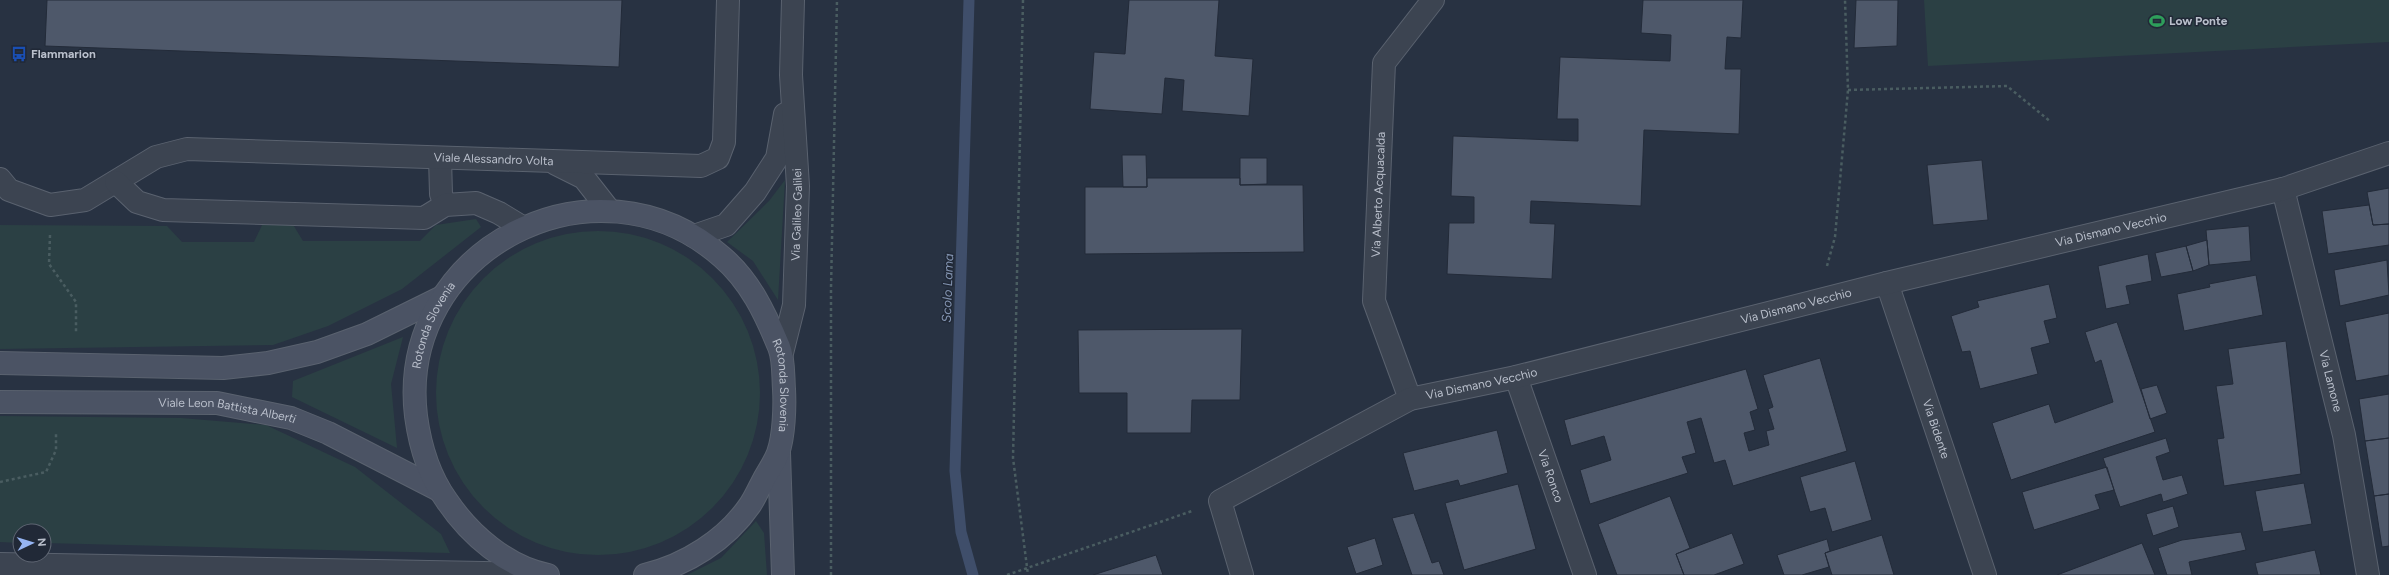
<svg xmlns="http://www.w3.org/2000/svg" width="2389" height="575" viewBox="0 0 2389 575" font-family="Figtree,sans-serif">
<rect width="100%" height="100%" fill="#283242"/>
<path fill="#2b4044" d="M1924,0H2389V42L1928,66Z
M785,180L778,300L753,261L727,242L769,201Z
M476,219L481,227L402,289L328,326L273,345L0,349V225L167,226L182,242H254L263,223H292L303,241H420L436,225Z
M436 393a162 162 0 1 1 324 0a162 162 0 1 1-324 0Z
M403,337L391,384L397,448L292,397L293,381Z
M0,416L181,418L266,425L355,467L441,534L450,553L44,543V531H20V543L0,542Z
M756,521L764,533L767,575H687L721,558Z"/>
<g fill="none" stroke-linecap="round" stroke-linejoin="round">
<path stroke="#3f4e6a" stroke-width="11" d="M969,0L955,471L961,532L973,575"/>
</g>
<path fill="#4e586a" stroke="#232b39" d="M47,0H622L619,67L45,46Z
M1129,0H1219L1215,56L1253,59L1249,116L1182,111L1184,80L1165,78L1162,114L1090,109L1094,52L1125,54Z
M1643,0H1743L1741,38L1727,37L1725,69H1741L1739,134L1644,130L1641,206L1531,201L1530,223L1555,224L1552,279L1447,274L1449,223H1474V197L1451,196L1453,136L1578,141V119H1557L1560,57L1670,61L1671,35L1641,33Z
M1856,0H1898L1897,46L1854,48Z
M1122,155H1146L1147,187H1123Z
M1240,158H1267V184L1240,185Z
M1982,160L1988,220L1933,225L1927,165Z
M1147,178H1240V185H1303L1304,252L1085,254V187H1147Z
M2389,188V224L2373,225L2367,192Z
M2369,205L2373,225L2389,224V245L2328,254L2322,211Z
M2249,226L2251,261L2209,265L2206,230Z
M2207,240L2209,265L2193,271L2186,246Z
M2186,246L2193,271L2161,277L2155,253Z
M2148,254L2152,281L2126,286L2130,304L2106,309L2098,266Z
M2387,260L2389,295L2340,306L2334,270Z
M2256,275L2263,315L2184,331L2177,294L2210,287L2209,284Z
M2049,284L2057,318L2044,321L2050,343L2031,348L2038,374L1980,389L1970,351L1962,352L1951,316L1979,307L1977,301Z
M2389,313V375L2356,381L2345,322Z
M2117,322L2155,432L2011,480L1992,423L2049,404L2055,423L2113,402L2101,360L2095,363L2085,332Z
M1242,329L1240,400H1192L1191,433H1127V393H1079L1078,330Z
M2286,341L2301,474L2224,486L2217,439L2224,438L2216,386L2233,384L2228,349Z
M1820,358L1847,451L1733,486L1725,460L1714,463L1701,418L1687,422L1696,453L1682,457L1688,473L1590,504L1580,470L1611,460L1604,436L1571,446L1564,420L1746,369L1758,409L1750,412L1755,430L1744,433L1749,451L1769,445L1766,431L1774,429L1768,409L1773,407L1763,375Z
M2157,385L2167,413L2150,419L2141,389Z
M2389,394V438L2365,441L2359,399Z
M1497,430L1508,473L1460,486L1458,480L1414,491L1403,453Z
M2166,438L2170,452L2156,457L2163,480L2182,475L2188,494L2163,502L2161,494L2120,507L2103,458Z
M2389,438V494L2374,496L2365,441Z
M1855,461L1872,520L1832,532L1825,508L1810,512L1800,477Z
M2107,467L2114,490L2095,495L2100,509L2034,530L2022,492Z
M2304,483L2312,524L2263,532L2255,491Z
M1518,484L1536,549L1464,570L1445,503Z
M2389,494V546L2382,547L2374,496Z
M1670,496L1690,548L1676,554L1684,575H1617L1598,524Z
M2173,506L2179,527L2153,536L2146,514Z
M1414,513L1432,563L1439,561L1444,575H1412L1392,518Z
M2241,532L2246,550L2189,562L2192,575H2167L2158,548L2182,540Z
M1732,533L1744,564L1714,575H1684L1676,554Z
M1882,535L1894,575H1832L1825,553Z
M1375,538L1383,565L1356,574L1347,547Z
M1827,539L1830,551L1825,553L1829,567L1802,575H1784L1777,555Z
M2142,543L2155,575H2057Z
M2315,550L2321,575H2258L2255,563Z
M1156,555L1163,575H1093Z"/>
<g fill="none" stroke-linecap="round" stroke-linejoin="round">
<defs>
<g id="minor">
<path d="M440,158L441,194L445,205"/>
<path d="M556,164L584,178L609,210"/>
<path id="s1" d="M0,179L9,190L50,205L85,200L156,157L187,149L701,166L718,158L724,142L728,0"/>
<path d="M116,182L137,202L163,210L424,218L445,205L476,203L499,213L522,227"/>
<path id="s2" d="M2283,189L2344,435L2368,575"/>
<path id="s3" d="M1887,283L1985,575"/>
<path id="s4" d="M1516,377L1585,575"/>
<path id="s5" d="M1410,399L1374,301L1384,63L1433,0"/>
<path d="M0,564L541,574"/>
<path id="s6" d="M1242,575L1220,501L1410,399L1516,377L1887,283L2283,189L2389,153"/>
</g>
<g id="tertiary">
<path d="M694,236L726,225L755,192L777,158L785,114"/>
<path id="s7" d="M782,353L794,305L798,186L791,75L793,0"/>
</g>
<g id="secondary">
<path d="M0,363L223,368L268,363L317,352L367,334L442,297"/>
<path id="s8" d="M0,402L217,403L291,418L328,433L439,490"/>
<path d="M779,453L783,575"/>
<path id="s9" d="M548,575C507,567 470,535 447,501C429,476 420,446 416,416C396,250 596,146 722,257C750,281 765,313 779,347C784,359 783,375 784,389C785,407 784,436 778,453C775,461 770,469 765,477C760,486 756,496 750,505C726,540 686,565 645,575"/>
</g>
</defs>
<use href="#minor" stroke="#5a626f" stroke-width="24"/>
<use href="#tertiary" stroke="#5a626f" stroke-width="24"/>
<use href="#secondary" stroke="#5a626f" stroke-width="24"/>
<path stroke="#4a5d61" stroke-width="2.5" stroke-dasharray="3 3" stroke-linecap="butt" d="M1023,0L1013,458L1028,575
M1848,90L2007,86L2051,122
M50,235L49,264L76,302V334
M1827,266L1835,237L1848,90L1845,0
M0,482L46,472L56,450V434
M831,575V288L837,0
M1007,575L1192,511"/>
<use href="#minor" stroke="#3c4451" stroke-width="22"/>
<use href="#tertiary" stroke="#3c4451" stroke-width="22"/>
<use href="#secondary" stroke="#4b5364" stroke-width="22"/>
</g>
<defs>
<symbol id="stadium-bare" viewBox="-9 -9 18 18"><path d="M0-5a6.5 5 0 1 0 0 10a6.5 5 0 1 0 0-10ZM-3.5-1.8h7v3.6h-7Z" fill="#2e9e5b" stroke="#212937" stroke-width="2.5" paint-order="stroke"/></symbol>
<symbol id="bus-bare" viewBox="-9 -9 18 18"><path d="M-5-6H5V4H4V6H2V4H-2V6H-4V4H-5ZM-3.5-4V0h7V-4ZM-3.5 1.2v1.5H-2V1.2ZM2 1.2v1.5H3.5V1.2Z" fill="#1a4fb4" stroke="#212937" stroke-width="2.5" paint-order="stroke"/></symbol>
</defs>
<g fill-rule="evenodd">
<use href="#stadium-bare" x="2146" y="10" width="22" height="22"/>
<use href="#bus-bare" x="8" y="43" width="22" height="22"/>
</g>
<g text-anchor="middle" stroke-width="3" stroke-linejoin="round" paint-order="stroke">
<g font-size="12" font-weight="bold" fill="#b9bfcb" stroke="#212937" text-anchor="start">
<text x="2169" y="25">Low Ponte</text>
<text x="31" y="58">Flammarion</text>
</g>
<g font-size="12" fill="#b9bfcb" stroke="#212937">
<text dy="4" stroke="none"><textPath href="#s1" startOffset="515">Viale Alessandro Volta</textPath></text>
<text dy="4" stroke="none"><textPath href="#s5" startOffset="211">Via Alberto Acquacalda</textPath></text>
<text dy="4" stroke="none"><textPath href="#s7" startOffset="140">Via Galileo Galilei</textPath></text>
<text dy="4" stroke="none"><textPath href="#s6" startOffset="1014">Via Dismano Vecchio</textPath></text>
<text dy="4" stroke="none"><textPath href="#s6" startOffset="690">Via Dismano Vecchio</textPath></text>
<text dy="4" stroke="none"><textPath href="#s9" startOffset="314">Rotonda Slovenia</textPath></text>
<text dy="4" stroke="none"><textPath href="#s2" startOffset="198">Via Lamone</textPath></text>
<text dy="4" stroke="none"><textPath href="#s6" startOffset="366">Via Dismano Vecchio</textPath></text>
<text dy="4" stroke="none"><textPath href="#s9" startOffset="810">Rotonda Slovenia</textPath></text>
<text dy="4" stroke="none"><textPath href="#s8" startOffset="228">Viale Leon Battista Alberti</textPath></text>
<text dy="4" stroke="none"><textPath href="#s3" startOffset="154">Via Bidente</textPath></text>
<text dy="4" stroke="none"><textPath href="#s4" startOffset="105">Via Ronco</textPath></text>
</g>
<g font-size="13" font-style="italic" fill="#8394b1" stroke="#212937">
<text transform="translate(947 288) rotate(-88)" y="5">Scolo Lama</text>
</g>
</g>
<g transform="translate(32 543) rotate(86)"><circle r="19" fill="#212937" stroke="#5e6572"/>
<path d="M0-3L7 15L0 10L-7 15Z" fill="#96b5f3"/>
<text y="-6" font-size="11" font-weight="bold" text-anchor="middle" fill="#b9bfcb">N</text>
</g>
</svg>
